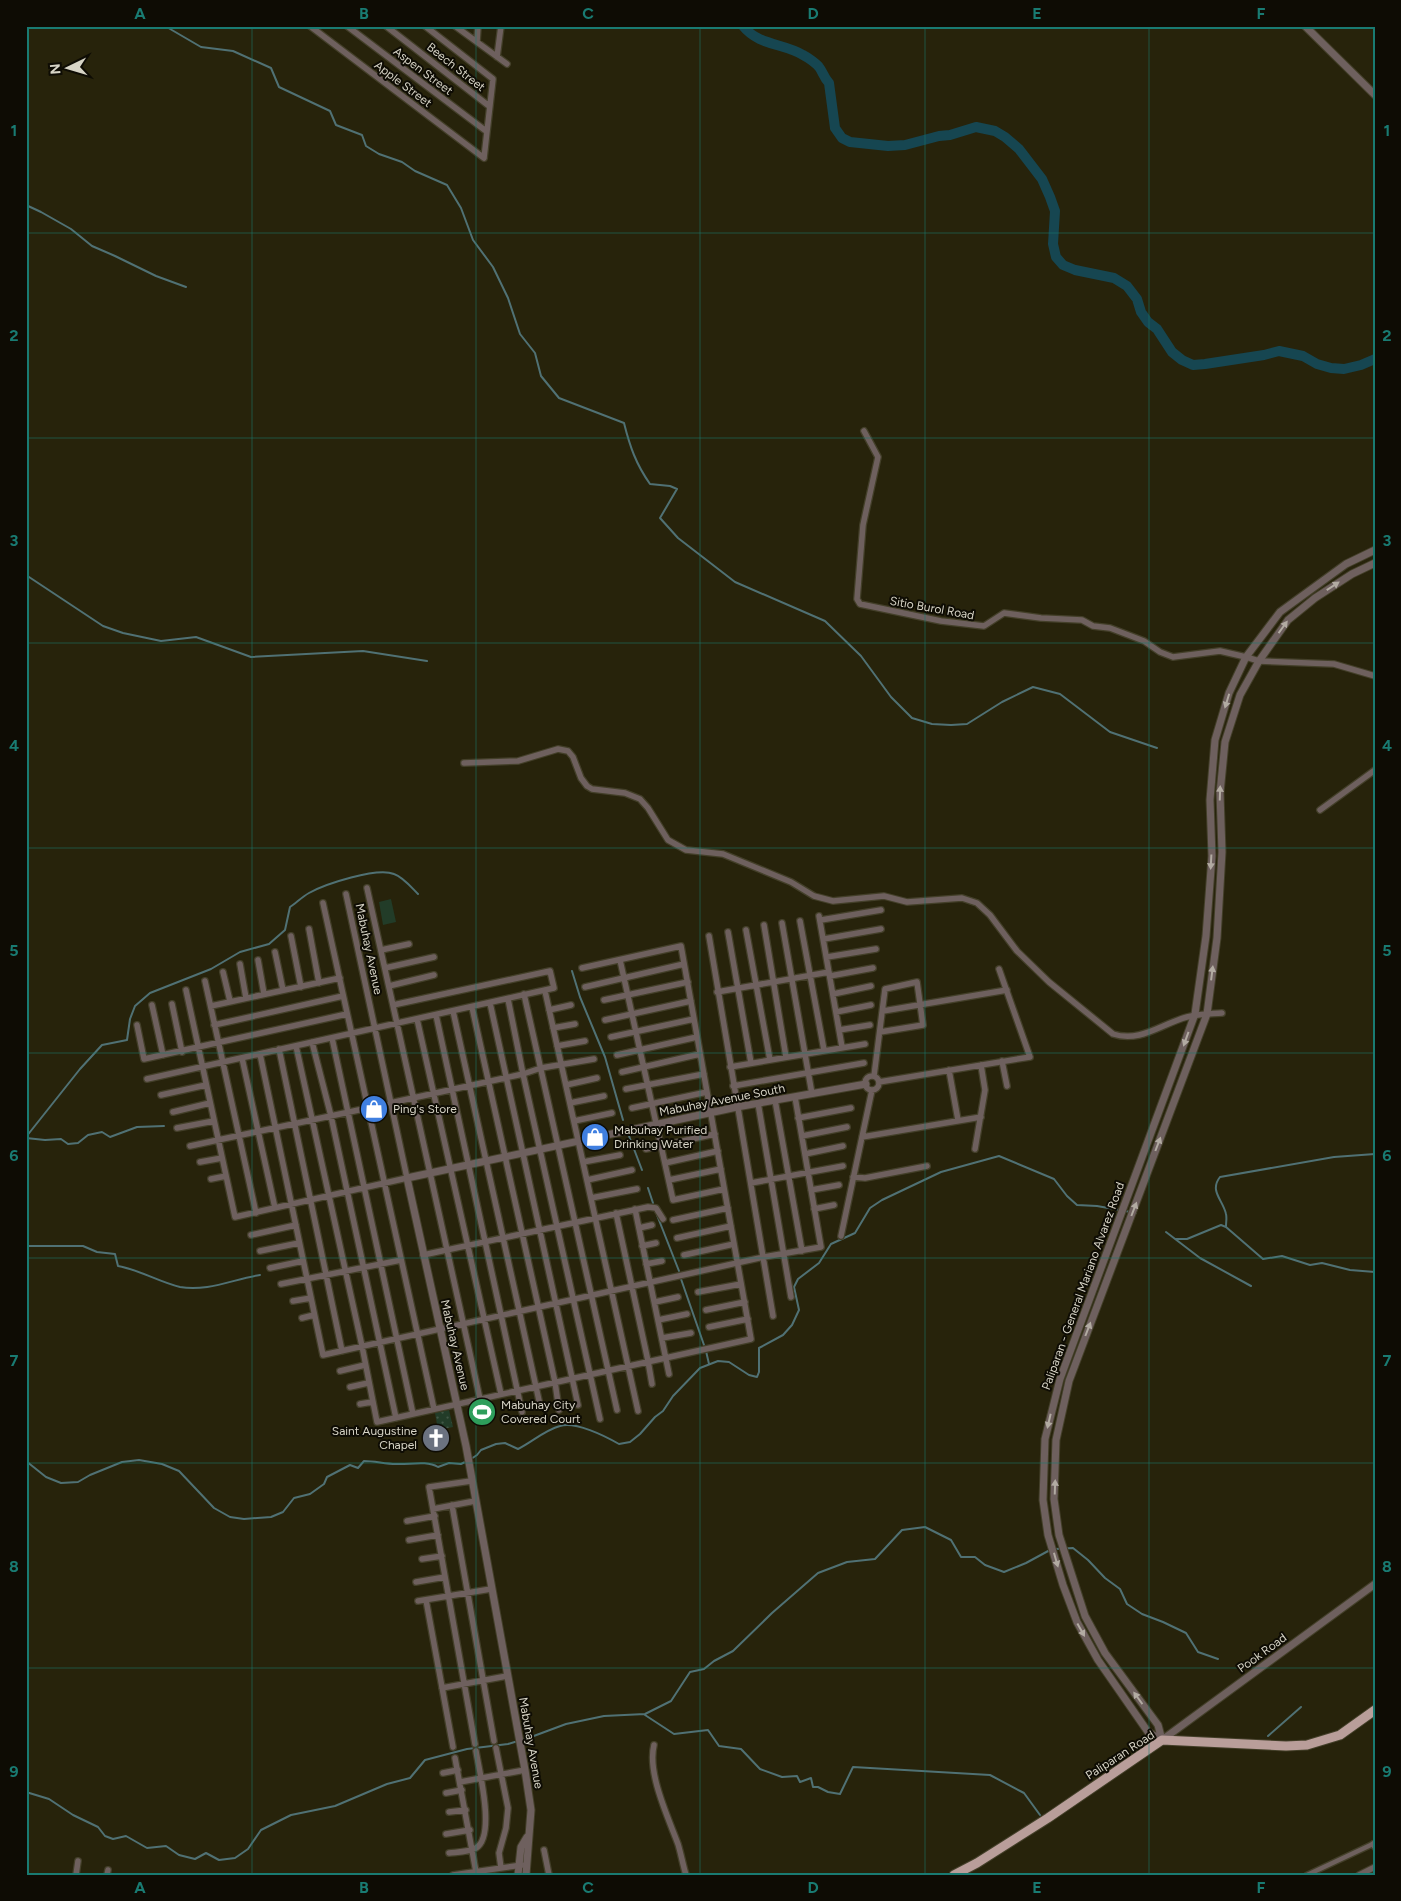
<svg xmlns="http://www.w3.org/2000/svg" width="1401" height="1901" viewBox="0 0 1401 1901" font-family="Figtree,sans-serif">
<defs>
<pattern id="green-dots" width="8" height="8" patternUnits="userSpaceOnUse" patternTransform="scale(1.25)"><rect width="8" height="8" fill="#223c28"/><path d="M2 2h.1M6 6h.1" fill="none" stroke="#415746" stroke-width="1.8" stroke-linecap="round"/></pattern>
</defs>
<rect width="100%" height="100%" fill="#27230b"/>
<path fill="url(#green-dots)" d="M449,1410L453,1427L438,1430L435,1413Z"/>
<path fill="#223c28" d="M391,899L396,922L383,925L379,902Z"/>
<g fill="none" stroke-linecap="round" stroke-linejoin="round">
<path stroke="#507174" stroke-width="2" d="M165,26L201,47L233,51L271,68L279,87L330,111L336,125L362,135L366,146L379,154L402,162L415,171L447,185L461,208L473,240L493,267L508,298L520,334L535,353L541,376L559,398L624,423C630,447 636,464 650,484L670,486L677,489L660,518L678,538L735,582L825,621L861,656L891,697L912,718L932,724L951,725L967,724L1002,702L1033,687L1060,694L1110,732L1157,748
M26,205L41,212L71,229L92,246L115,256L156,276L186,287
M26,575L103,626L123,633L161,641L196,637L251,657L363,651L427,661
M572,971L580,997L605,1057L623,1120
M629,1136L642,1170
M26,1137L80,1069L102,1045L127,1040L130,1019L135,1006L150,993L211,969L240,952L269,944L285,930L290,907C296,903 302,897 309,893C325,884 377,867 394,874C403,877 411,887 418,894
M26,1138L45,1140L61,1139L68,1144L78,1143L88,1135L102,1132L110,1137L137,1127L164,1126
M648,1188L653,1203
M657,1215L679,1271
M1226,1226C1226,1222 1227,1218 1226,1214C1223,1200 1209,1191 1220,1177L1334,1157L1375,1154
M1166,1232L1200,1258L1251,1286
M1175,1239H1187L1221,1225L1226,1227L1263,1259L1282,1256L1310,1265L1322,1263L1350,1270L1375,1272
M26,1246H83L97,1252L115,1254L118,1266C140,1270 159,1282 180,1287C207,1292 234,1279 260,1275
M681,1279L704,1345
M706,1351L709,1364
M471,1459L477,1455L481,1450L496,1444L505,1443L518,1449C532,1442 545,1430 560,1426C575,1421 605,1436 619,1444L630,1442L640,1434L655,1417L663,1411L673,1396L700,1368L718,1361L729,1362L749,1375L757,1377L759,1372V1348L783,1335L792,1325L799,1310L794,1287L798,1279L819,1263L831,1244L855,1233L870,1208L882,1200L941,1172L999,1156L1054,1179L1067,1196L1077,1205L1097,1206L1136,1213
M26,1461L46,1477L61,1483L78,1482L90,1475L122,1462L139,1460L162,1464L179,1471L214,1508L230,1517L244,1519L271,1517L283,1512L294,1498L310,1494L324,1484L327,1477L350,1465L358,1468L364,1461C375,1461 385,1464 396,1464C409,1465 426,1460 438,1467L449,1463L461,1464L467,1461
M1055,1549L1073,1548L1088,1560L1105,1578L1120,1589L1127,1604L1142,1614L1163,1622L1186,1633L1198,1652L1218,1659
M645,1715L674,1734L708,1730L719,1746L741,1749L760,1769L782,1777L797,1776L800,1782L811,1778L813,1787H818L828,1792L840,1794L853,1767L990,1775L1024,1793L1040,1815
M1268,1736L1301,1707
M523,1740L566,1724L604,1716L645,1714L671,1701L690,1672L704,1669L714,1661L733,1651L772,1613L818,1573L847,1562L875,1559L902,1530L925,1527L951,1540L961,1557H975L985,1565L1004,1572L1026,1563L1050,1550
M26,1792L49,1799L73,1815L98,1827L105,1836L113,1839L126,1836L147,1848L166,1846L179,1855L195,1859L206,1853L219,1860L235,1858L248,1849L261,1830L291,1815L335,1806L387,1784L410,1778L425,1760L467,1749L508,1744L518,1741"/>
<path stroke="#164651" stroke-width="10" d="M743,26C759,46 783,43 803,55C807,57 816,63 819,67C823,72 824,78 829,83L835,128L842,138L850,142L888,146L905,145L939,136L950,135L976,127L995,131L1005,137L1019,149L1042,179L1050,197L1055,211L1053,244L1056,257L1063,265L1075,270L1114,278L1127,286L1137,299L1141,312L1148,322L1157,329L1172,352L1182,360L1193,365L1205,364L1264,355L1279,351L1303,356L1317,364L1331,368L1344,369L1361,365L1375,359"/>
<defs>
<path id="pedestrian" d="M1307,1875L1375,1843"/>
<path id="minor" d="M310,26L484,158
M347,26L486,131
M386,26L489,106
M425,26L493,79L484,158
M455,26L507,64
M477,42L478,26
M497,57L501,26
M864,431L878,457L863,525L857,599L860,604L941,621L984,626L1004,613L1041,618L1082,620L1093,626L1110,628L1131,636L1144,641L1160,652L1173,657L1220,651L1246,657L1259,661L1334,664L1375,676
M464,763L518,761L558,749L568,751L573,757L581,778L587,786L592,789L625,793L640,799L648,808L668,840L686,850L723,854L791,882L814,896L833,901L884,896L907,902L962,898L977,903L990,915L1017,951L1049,982L1113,1034C1140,1043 1161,1024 1187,1017C1198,1014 1210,1014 1222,1013
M1320,810L1375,770
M367,888L480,1399
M323,903L434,1409
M819,916L842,1047
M821,920L881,910
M800,921L824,1050
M782,923L812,1094
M764,925L786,1057
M309,929L319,983
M746,930L770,1060
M728,932L751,1063
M291,936L301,987
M709,936L773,1316
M824,939L881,929
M381,950L409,944
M275,952L283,990
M827,957L876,949
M258,960L264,994
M620,960L673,1200L724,1189
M240,964L246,998
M385,968L434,957
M223,972L230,1001
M830,976L873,968
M205,981L256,1213
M389,986L434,975
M585,987L684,964
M186,990L235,1217L407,1178L346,894
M545,991L638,1411
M717,992L829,972
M524,994L617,1410
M833,994L871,986
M508,999L523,1074L600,1419
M604,1000L688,982
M490,1003L578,1405
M172,1004L182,1052
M152,1005L163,1055
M211,1006L340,978
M472,1007L555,1382L559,1410
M549,1010L571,1005
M453,1011L540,1405
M883,1011L1007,990
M836,1012L871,1005
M436,1015L522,1412
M417,1019L501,1394
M605,1020L691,1001
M137,1025L144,1059L347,1014
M214,1025L343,996
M553,1028L575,1024
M839,1030L870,1025
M611,1037L694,1019
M332,1038L413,1414
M312,1042L331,1116L396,1418
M296,1046L362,1346L377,1422L751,1339L681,946L582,968
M557,1046L585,1041
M279,1049L342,1351
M260,1054L323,1355L764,1257L821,1247L795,1097
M617,1055L697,1037
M242,1058L275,1208
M1002,1061L1007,1086
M730,1067L865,1044
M949,1070L958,1120
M622,1072L700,1054
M874,1076L885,989L917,982L923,1025L880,1032
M865 1083a7 7 0 1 1 14 0a7 7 0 1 1-14 0Z
M147,1079L554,988L550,971L393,1005
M879,1082L1030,1057L999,969
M566,1085L597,1078
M733,1086L864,1063
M626,1089L704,1074
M161,1095L206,1085
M775,1100L802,1251
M390,1103L523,1074L541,1068L594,1059
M570,1103L604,1096
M758,1103L791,1297
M632,1108L707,1092
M173,1112L210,1103
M798,1118L851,1108
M574,1121L612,1113
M177,1128L214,1121
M802,1136L847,1127
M862,1137L981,1117
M190,1146L368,1108
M646,1149L715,1134
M975,1149L985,1090L981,1065
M805,1154L843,1146
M200,1162L222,1158
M583,1162L620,1155
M665,1163L718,1151
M853,1177L865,1178L927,1166
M211,1179L226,1176
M587,1180L632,1170
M669,1180L721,1169
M751,1183L843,1166
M811,1190L839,1185
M591,1198L637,1189
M635,1209L669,1374
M814,1209L834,1205
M616,1213L648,1361L652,1384
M673,1220L728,1208
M639,1228L652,1225
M251,1235L296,1225
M841,1236L872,1090
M677,1238L731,1226
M642,1246L656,1243
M260,1251L299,1243
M423,1255L648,1207L656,1208L663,1219
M684,1255L734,1244
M646,1264L662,1261
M270,1268L303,1261
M281,1284L401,1260
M698,1292L741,1284
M293,1301L311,1298
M655,1302L678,1297
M706,1310L745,1302
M302,1318L314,1315
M658,1320L687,1314
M709,1327L748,1319
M662,1338L691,1333
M340,1371L365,1365
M350,1387L368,1383
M360,1404L372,1402
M471,1481L429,1487L475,1744
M452,1505L494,1741
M433,1509L475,1501
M407,1521L435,1516
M409,1540L438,1535
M422,1559L442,1556
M416,1582L445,1577
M426,1600L453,1747
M418,1601L491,1589
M442,1688L507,1676
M654,1745C647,1773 668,1817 678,1844C681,1854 683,1865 686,1875
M496,1748L508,1808L506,1828L499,1853L501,1868
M455,1758L476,1872
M443,1773L458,1770
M460,1782L525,1770
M446,1793L462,1790
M449,1812L466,1810
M446,1834L470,1830
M1373,1844L1375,1847
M544,1850L549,1875
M449,1853C457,1852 469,1852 476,1848C496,1836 479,1770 476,1751
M76,1875L78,1861
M107,1875L108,1870
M453,1875L522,1865
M1359,1875L1375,1867"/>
<path id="tertiary" d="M1305,26L1375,95
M1162,1740L1148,1732L1098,1660L1077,1622L1063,1585L1048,1535L1043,1500L1045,1439L1060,1379L1195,1014L1206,936L1212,856L1210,800L1215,740L1229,693L1246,657L1280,612L1346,564L1375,550
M1162,1740L1158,1725L1105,1653L1085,1616L1059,1535L1054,1499L1056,1440L1069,1381L1207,1014L1217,938L1222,852L1220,793L1225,742L1240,695L1259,661L1288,620L1315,598L1352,574L1375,563
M1162,1740L1375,1584
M518,1875L521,1847L527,1837
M526,1875L531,1810L525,1770L466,1446L407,1178L737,1107L866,1084"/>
<path id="primary" d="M954,1875L977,1863L1048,1818L1162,1740L1286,1746L1307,1745L1340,1735L1375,1710"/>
</defs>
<use href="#pedestrian" stroke="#433f29" stroke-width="7"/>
<use href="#minor" stroke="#433f29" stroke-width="8"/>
<use href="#tertiary" stroke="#433f29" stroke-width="9"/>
<use href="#primary" stroke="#433f29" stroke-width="11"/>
<use href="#pedestrian" stroke="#6e605e" stroke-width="4.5"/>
<use href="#minor" stroke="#6e605e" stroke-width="5.5"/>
<use href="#tertiary" stroke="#6e605e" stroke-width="7"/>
<use href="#primary" stroke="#b99e9a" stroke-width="9"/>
</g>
<defs><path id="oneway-solid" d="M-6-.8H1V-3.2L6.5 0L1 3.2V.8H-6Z" transform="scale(1.25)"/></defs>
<g fill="#b2aba2">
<use href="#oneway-solid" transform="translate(1333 586) rotate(-33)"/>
<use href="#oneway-solid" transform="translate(1283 627) rotate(-54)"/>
<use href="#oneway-solid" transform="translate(1227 701) rotate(107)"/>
<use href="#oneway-solid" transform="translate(1220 793) rotate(-88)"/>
<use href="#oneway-solid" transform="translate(1211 862) rotate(93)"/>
<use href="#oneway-solid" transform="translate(1212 973) rotate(-83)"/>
<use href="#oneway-solid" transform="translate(1186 1039) rotate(110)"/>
<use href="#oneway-solid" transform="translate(1158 1144) rotate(-69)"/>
<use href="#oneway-solid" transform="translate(1134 1209) rotate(-69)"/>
<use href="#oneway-solid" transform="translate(1088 1329) rotate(-69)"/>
<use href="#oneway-solid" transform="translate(1049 1421) rotate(103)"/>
<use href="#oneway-solid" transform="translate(1055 1487) rotate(-88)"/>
<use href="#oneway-solid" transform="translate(1056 1560) rotate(74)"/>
<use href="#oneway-solid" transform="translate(1081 1630) rotate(61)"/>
<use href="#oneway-solid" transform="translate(1138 1698) rotate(-126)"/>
</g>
<path fill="none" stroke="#197b72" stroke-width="1" stroke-opacity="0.55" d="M252,26V1875M476,26V1875M700,26V1875M925,26V1875M1149,26V1875M26,233H1375M26,438H1375M26,643H1375M26,848H1375M26,1053H1375M26,1258H1375M26,1463H1375M26,1668H1375"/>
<defs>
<symbol id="shop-disc" viewBox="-11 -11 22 22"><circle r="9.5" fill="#3f7fe0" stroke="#0e0c04"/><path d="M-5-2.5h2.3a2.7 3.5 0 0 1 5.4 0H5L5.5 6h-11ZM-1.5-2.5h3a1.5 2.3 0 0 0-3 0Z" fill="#fff"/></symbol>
<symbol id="stadium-disc" viewBox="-11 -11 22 22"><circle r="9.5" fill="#2e9e5b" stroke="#0e0c04"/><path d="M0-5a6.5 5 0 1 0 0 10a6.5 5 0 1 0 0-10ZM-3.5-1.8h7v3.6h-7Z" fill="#fff"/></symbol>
<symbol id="church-disc" viewBox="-11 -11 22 22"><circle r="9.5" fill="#6b7280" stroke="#0e0c04"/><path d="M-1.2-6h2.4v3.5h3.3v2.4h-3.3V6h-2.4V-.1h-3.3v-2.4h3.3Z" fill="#fff"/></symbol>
</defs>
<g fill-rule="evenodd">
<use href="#shop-disc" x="358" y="1093" width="32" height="32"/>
<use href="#shop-disc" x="579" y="1121" width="32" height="32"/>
<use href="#stadium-disc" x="466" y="1396" width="32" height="32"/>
<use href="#church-disc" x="420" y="1422" width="32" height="32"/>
</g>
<g text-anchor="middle" stroke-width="4" stroke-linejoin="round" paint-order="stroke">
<g font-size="12" fill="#d7d4c6" stroke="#0e0c04">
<text transform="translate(456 67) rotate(38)" y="4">Beech Street</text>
<text transform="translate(423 71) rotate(37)" y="4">Aspen Street</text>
<text transform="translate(403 84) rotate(37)" y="4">Apple Street</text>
<text transform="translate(932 608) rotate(10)" y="4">Sitio Burol Road</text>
<text transform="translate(369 949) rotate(78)" y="4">Mabuhay Avenue</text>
<text transform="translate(722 1100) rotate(-11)" y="4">Mabuhay Avenue South</text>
<text transform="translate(1083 1286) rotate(-70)" y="4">Paliparan - General Mariano Alvarez Road</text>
<text transform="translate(455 1345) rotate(77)" y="4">Mabuhay Avenue</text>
<text transform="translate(1262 1653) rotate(-36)" y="4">Pook Road</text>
<text transform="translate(531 1743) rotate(80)" y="4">Mabuhay Avenue</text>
<text transform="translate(1120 1755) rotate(-33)" y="4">Paliparan Road</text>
</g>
<g font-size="12" fill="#d7d4c6" stroke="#0e0c04" text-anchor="start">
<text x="393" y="1113">Ping's Store</text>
<text x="614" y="1134">Mabuhay Purified<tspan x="614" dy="14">Drinking Water</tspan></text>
<text x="501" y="1409">Mabuhay City<tspan x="501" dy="14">Covered Court</tspan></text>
<text x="417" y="1435" text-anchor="end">Saint Augustine<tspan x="417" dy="14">Chapel</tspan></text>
</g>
</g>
<rect width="1401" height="1901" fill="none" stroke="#0e0c04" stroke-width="55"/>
<g transform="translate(68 68) rotate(265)" stroke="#0e0c04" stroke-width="4" paint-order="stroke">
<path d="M0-4L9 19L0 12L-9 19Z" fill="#d7d4c6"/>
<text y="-8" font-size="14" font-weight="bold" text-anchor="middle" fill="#d7d4c6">N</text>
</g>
<rect x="28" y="28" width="1346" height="1846" fill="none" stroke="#197b72" stroke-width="2"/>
<g font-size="16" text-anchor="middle" font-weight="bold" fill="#197b72">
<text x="140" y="19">A</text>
<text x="364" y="19">B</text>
<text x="588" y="19">C</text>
<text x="813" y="19">D</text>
<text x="1037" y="19">E</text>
<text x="1261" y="19">F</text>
<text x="14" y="136">1</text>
<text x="1387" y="136">1</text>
<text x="14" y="341">2</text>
<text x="1387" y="341">2</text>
<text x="14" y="546">3</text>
<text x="1387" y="546">3</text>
<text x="14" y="751">4</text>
<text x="1387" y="751">4</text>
<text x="14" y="956">5</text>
<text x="1387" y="956">5</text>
<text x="14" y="1161">6</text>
<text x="1387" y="1161">6</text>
<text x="14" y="1366">7</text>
<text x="1387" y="1366">7</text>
<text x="14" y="1572">8</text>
<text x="1387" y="1572">8</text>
<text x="14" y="1777">9</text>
<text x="1387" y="1777">9</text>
<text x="140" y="1893">A</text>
<text x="364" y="1893">B</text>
<text x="588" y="1893">C</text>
<text x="813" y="1893">D</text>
<text x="1037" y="1893">E</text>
<text x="1261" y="1893">F</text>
</g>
</svg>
